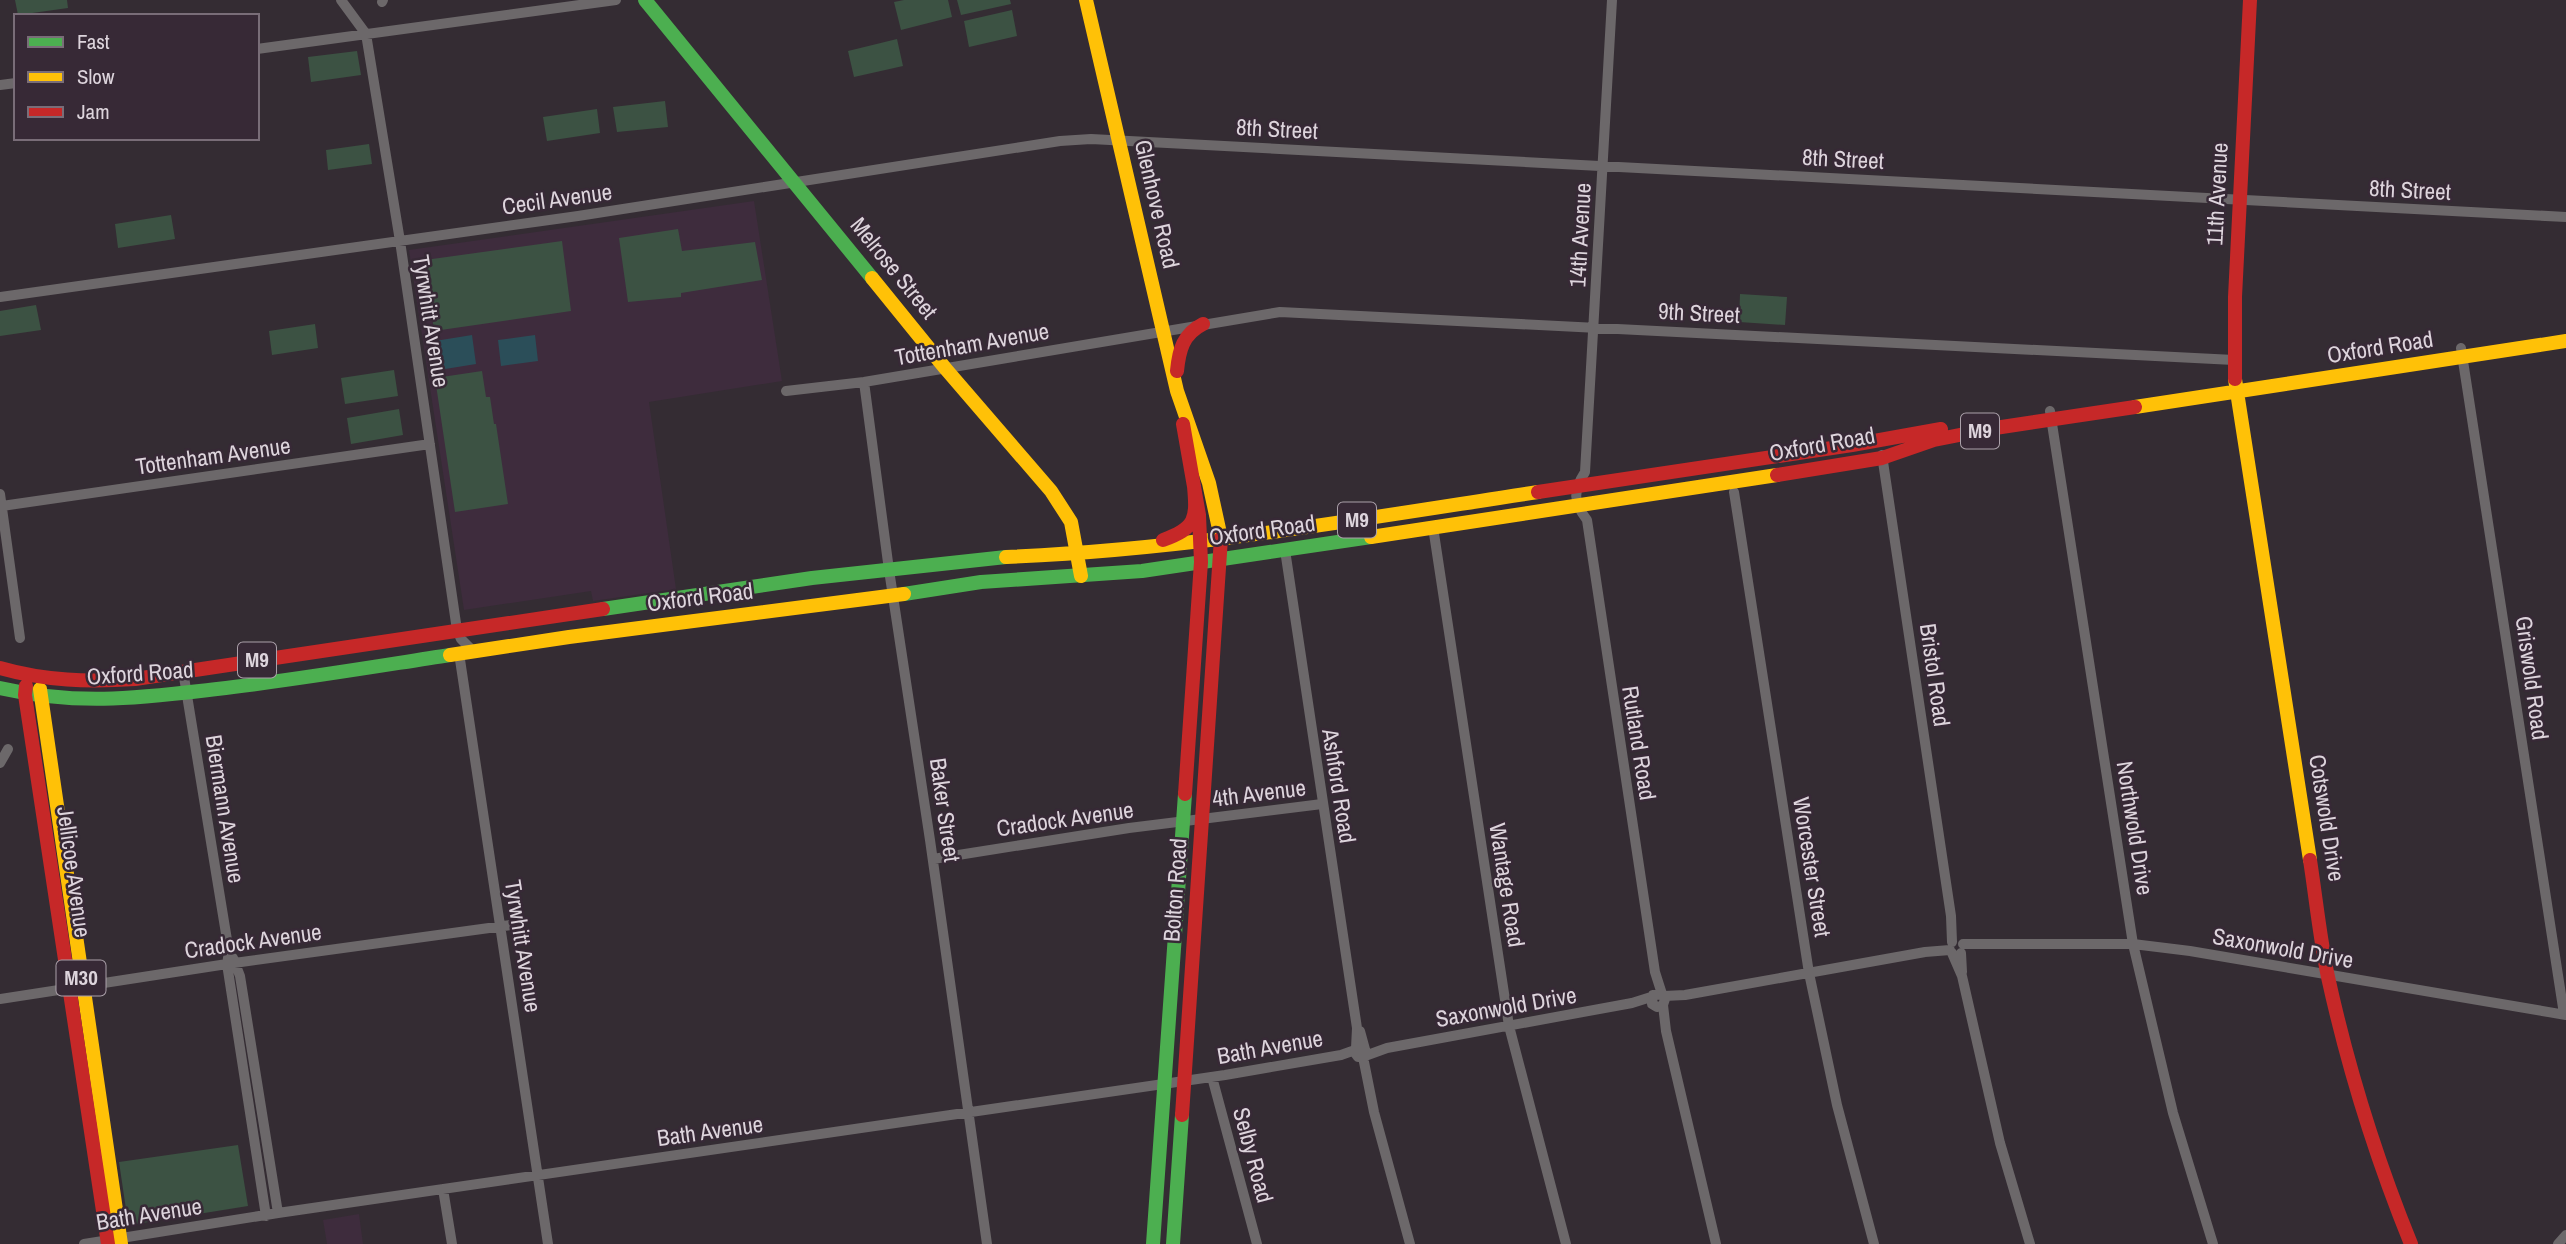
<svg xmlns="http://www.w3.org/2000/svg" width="2566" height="1244" viewBox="0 0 2566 1244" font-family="'Archivo Narrow',sans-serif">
<rect width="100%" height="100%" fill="#342c33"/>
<path fill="#3e2c3d" d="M754,201L782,381L649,402L676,589L593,601L591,591L464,610L409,250Z
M359,1214L363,1244H327L323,1220Z"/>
<path fill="#3c5243" d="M15,0H67L68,8L18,15Z
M904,0H948L952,17L901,30L894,2Z
M957,0H1010L1011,4L961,15Z
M1012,10L1017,36L969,47L964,21Z
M897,39L903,66L854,77L848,51Z
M357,51L361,75L311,82L308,57Z
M665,101L668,127L617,132L613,107Z
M597,109L600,133L547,141L543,117Z
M369,144L372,164L328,170L326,150Z
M171,215L175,239L118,248L115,224Z
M678,229L682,251L755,242L762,280L681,293V297L628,302L619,238Z
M562,241L571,311L434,331L425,260Z
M1740,294L1787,297L1785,325L1739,322Z
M36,305L41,330L0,336V311Z
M315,324L318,348L272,355L269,331Z
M394,370L398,396L345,404L341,378Z
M482,371L486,397H490L494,424H496L508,504L455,512L435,378Z
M399,409L403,435L351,444L347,418Z
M238,1145L248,1206L136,1224L127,1216L119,1162Z"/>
<path fill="#2b4e59" d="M472,335L476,364L439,370L435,341Z
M535,335L538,361L501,366L498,340Z"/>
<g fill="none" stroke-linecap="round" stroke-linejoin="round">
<path stroke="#6c686a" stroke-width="10" d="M341,0L366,34L400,241L457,630L461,639L473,651
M382,2L383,0
M257,49L616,0
M0,85L16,83
M0,297L578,216L1060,141L1091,139L2566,217
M2461,348L2564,1014
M864,382L889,570L930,840L987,1244
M786,391L864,382L1280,312L2234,360
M2050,411L2133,944L2173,1113L2213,1244
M1882,455L1951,916L1952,942
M1734,492L1809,973L1837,1105L1874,1244
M0,494L20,638
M2,506L430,444
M1587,520C1573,502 1573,491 1585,472L1612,0
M1587,520L1655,972L1662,994
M1433,527L1509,1026L1566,1244
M1285,550L1357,1028L1356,1048
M459,653L548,1244
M183,671L229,952L227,964L266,1216
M0,763L8,749
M933,859L1129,828L1322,804
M1963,944H2133L2190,951L2566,1015
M1952,953L1962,976L2000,1143L2030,1244
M1961,953L1962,972
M233,958L240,976L278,1213
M1664,996L1685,995L1925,952L1950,950
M0,999L227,964L511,925
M1663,1005L1657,1007L1652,1004L1653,995L1662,994L1665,999L1663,1005L1666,1031L1716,1244
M1360,1031L1366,1053L1363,1057H1358L1355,1053L1356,1048L1363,1046
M1365,1056L1387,1048L1632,1003L1651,997
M1363,1057L1374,1112L1410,1244
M1212,1077L1257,1244
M443,1189L452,1244
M84,1244L278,1213L1225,1075L1341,1055L1355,1050
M2558,1244L2566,1235"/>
<path stroke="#4caf50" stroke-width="14" d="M645,0L872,278
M904,594L981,582L1142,571L1371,537
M603,609L812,578L1006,557
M0,688C79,706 138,698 217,689C295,680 372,667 450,655
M1153,1244L1185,794
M1173,1244L1182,1115"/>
<path stroke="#ffc107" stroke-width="14" d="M1086,0L1177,391L1209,483L1221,538
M872,278L945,368L1051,491L1071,522L1081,576
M2235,379L2310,860
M2135,407L2566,341
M1371,537L1777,475
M1006,557C1185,550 1361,519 1538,492
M450,655L569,637L904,594
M40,689L121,1244"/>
<path stroke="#c62828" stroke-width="14" d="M1177,371C1179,350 1183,334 1203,324
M2235,379V297L2250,0
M1183,424L1199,515L1201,562L1185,794
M1777,475L1882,458L1934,440L1995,428L2135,407
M1538,492L1852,445L1941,429
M1163,540C1196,528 1197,519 1194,486
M0,668C45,681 89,682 135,679L603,609
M26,686L25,695L108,1244
M2310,860C2316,899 2320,939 2328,977C2348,1068 2376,1158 2411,1244
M1182,1115L1221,538"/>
</g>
<g text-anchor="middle" stroke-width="5" stroke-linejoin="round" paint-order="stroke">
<g fill="#372936" stroke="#aba1aa" stroke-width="2">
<rect x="1961" y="413.5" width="38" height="35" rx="5"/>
<rect x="1338" y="502.5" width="38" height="35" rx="5"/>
<rect x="238" y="642.5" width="38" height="35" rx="5"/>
<rect x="56.5" y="960.5" width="49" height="35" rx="5"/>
</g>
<g font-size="21" font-weight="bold" fill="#ddd4dc">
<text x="1980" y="438">M9</text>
<text x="1357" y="527">M9</text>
<text x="257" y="667">M9</text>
<text x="81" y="985">M30</text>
</g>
<g font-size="23" fill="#ddd4dc" stroke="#372936">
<text transform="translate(1277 129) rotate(3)" y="8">8th Street</text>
<text transform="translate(1843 159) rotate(3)" y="8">8th Street</text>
<text transform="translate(2410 190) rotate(3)" y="8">8th Street</text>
<text transform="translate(2217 194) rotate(-87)" y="8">11th Avenue</text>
<text transform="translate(557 199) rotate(-8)" y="8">Cecil Avenue</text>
<text transform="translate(1157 204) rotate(77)" y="8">Glenhove Road</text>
<text transform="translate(1580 235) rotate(-87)" y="8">14th Avenue</text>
<text transform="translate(894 268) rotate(51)" y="8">Melrose Street</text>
<text transform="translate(1699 313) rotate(3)" y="8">9th Street</text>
<text transform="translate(431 321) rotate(81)" y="8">Tyrwhitt Avenue</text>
<text transform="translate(972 344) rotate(-10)" y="8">Tottenham Avenue</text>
<text transform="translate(2380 347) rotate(-9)" y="8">Oxford Road</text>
<text transform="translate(1822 444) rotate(-10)" y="8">Oxford Road</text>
<text transform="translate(213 456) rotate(-8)" y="8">Tottenham Avenue</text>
<text transform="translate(1262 530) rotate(-8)" y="8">Oxford Road</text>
<text transform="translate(700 597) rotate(-7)" y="8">Oxford Road</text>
<text transform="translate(140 673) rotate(-4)" y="8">Oxford Road</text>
<text transform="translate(1935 675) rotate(82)" y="8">Bristol Road</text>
<text transform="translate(2532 678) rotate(82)" y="8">Griswold Road</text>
<text transform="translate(1639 743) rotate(81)" y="8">Rutland Road</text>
<text transform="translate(1339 786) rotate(81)" y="8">Ashford Road</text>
<text transform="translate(1259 793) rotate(-7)" y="8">4th Avenue</text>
<text transform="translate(225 809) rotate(81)" y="8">Biermann Avenue</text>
<text transform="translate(945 810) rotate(82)" y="8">Baker Street</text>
<text transform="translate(2327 818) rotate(81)" y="8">Cotswold Drive</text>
<text transform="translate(1065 819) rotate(-8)" y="8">Cradock Avenue</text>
<text transform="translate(2135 828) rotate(81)" y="8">Northwold Drive</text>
<text transform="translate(1812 867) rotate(81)" y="8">Worcester Street</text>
<text transform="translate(74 872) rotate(82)" y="8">Jellicoe Avenue</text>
<text transform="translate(1507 885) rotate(81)" y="8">Wantage Road</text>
<text transform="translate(1175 890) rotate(-86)" y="8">Bolton Road</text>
<text transform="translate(253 941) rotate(-8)" y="8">Cradock Avenue</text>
<text transform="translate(523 946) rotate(81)" y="8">Tyrwhitt Avenue</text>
<text transform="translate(2283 948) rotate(10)" y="8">Saxonwold Drive</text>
<text transform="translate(1506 1007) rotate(-10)" y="8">Saxonwold Drive</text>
<text transform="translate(1270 1047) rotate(-10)" y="8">Bath Avenue</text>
<text transform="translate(710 1131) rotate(-8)" y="8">Bath Avenue</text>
<text transform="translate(1253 1155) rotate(75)" y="8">Selby Road</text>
<text transform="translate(149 1214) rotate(-9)" y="8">Bath Avenue</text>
</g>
</g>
<rect x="14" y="14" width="245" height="126" fill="#372936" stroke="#796d78" stroke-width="2"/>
<rect x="28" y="37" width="35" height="10" fill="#4caf50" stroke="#796d78" stroke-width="2"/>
<text x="77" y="49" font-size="21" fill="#ddd4dc">Fast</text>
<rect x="28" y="72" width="35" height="10" fill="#ffc107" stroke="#796d78" stroke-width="2"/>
<text x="77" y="84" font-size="21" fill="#ddd4dc">Slow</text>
<rect x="28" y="107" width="35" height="10" fill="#c62828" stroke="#796d78" stroke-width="2"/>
<text x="77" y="119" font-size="21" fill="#ddd4dc">Jam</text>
</svg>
